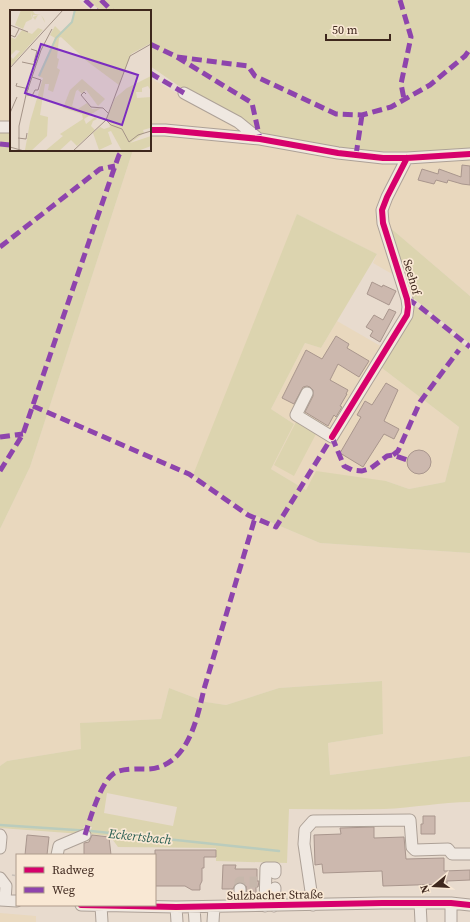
<svg xmlns="http://www.w3.org/2000/svg" width="470" height="922" viewBox="0 0 470 922" font-family="'Source Serif 4',serif">
<rect width="100%" height="100%" fill="#e8dbce"/>
<path fill="#e9d8be" d="M0,0H79L91,11H11V123H0Z
M150,78L250,134L150,127Z
M150,134L216,138L339,157L395,162L398,167L382,204L399,278L373,263L377,254L297,214L247,512L320,543L470,553V756L330,775L328,743L383,734L381,681L279,688L226,705L206,702L169,688L161,719L81,723L82,749L7,761L0,766V529L30,467L133,150H150Z
M470,159V296L387,225L386,218L389,200L408,168L416,162Z
M337,321L384,348L378,365L459,427L445,482L409,489L386,481L306,490L271,469L294,424L271,409L305,343L321,348Z
M0,913L36,916V922H0Z"/>
<path fill="#dcd4af" fill-rule="evenodd" d="M88,0H470V150L414,152L354,151L262,136L186,91L150,66V11H101Z
M0,132H11V150H133L30,467L0,529Z
M297,214L377,254L321,348L305,343L271,409L294,424L271,469L306,490L316,471L386,481L409,489L445,482L459,427L378,365L412,308L415,306L423,310L470,350V553L320,543L247,512L193,475Z
M387,225L470,296V344L412,297Z
M296,422L316,434L294,476L274,465Z
M382,681L383,734L328,743L330,775L470,756V802C441,802 413,808 384,809C353,810 321,809 289,809L287,863L216,861V848L118,847L110,836L89,834L92,827L84,826L82,834L0,828V766L7,761L81,749L80,723L161,719L169,688L206,702L226,705L279,688ZM107,793L177,807L173,826L104,813Z"/>
<g fill="none" stroke-linecap="round" stroke-linejoin="round">
<path stroke="#baccbd" stroke-width="2.5" d="M0,825L91,831L279,851"/>
</g>
<path fill="#ccb8ae" stroke="#a9968d" d="M462,165L470,166V185L462,184L448,180L447,183L436,180L434,184L418,180L422,169L438,174L439,169L461,177Z
M372,282L382,287L383,285L396,291L389,305L367,294Z
M389,309L396,312L380,342L370,336L373,331L366,327L374,315L383,320Z
M336,336L349,344L347,348L369,361L359,377L338,364L330,380L348,390L346,394H347L340,406L342,407L336,417L334,415L328,426L305,412L313,396V390L310,387L307,386L303,387L294,404L282,398L306,350L322,359Z
M386,383L398,390L384,421L399,429L394,439L384,434L363,467L340,453L361,417L357,415L365,401L372,405Z
M407 462a12 12 0 1 1 24 0a12 12 0 1 1-24 0Z
M423,816H435V834H421V824H423Z
M374,827V838L404,837L406,859L444,858V871L470,870V880L447,881V884L383,886L382,871L323,873L322,864L315,865L314,835L341,834L340,828Z
M27,835L49,837L47,855H25Z
M92,835L109,837L111,855H84V843L89,842Z
M155,850H216V857H204V868H202V881L200,885V890H192L185,886H155Z
M223,865H236L235,869H257V881H259L258,887H256V895H247L246,886L240,882L236,883L233,889H222Z"/>
<g fill="none" stroke-linecap="round" stroke-linejoin="round">
<path stroke="#c6b7ab" stroke-width="11" stroke-dasharray="11 5.5" stroke-linecap="butt" d="M240,889V882H257"/>
<defs>
<path id="minor" d="M184,93L238,122L259,139
M0,127H11
M150,130H165L260,139L338,153L383,158H407L470,154
M307,393L296,415L332,437L407,315L408,307L407,299L383,223L382,210L387,197L407,158
M0,835L1,837L0,848
M57,855L59,846L85,835
M0,878L6,886L5,900
M0,900L17,901
M420,903L421,922
M81,905L176,907L382,903H451L470,905
M313,905L304,844L305,830L313,821L410,820L412,847L415,850L448,849L452,854H470
M101,906L102,922
M240,906V889
M265,906L266,868H275V873
M274,906L275,888
M176,907L177,922
M194,907L195,922
M213,922L214,907
M451,922V903"/>
</defs>
<use href="#minor" stroke="#ada197" stroke-width="13"/>
<path stroke="#c8bfb7" stroke-width="1.5" stroke-dasharray="3 2" stroke-linecap="butt" d="M12,875L17,876"/>
<use href="#minor" stroke="#efe8e1" stroke-width="11"/>
<path stroke="#8e44ad" stroke-width="5" stroke-dasharray="10 5" stroke-linecap="butt" d="M85,0L97,11
M101,0L112,11
M400,0L411,37L401,84L404,99
M150,44L177,57L252,103L260,139
M177,57L248,66L255,76L336,114L362,115L391,107L430,85L465,56L470,49
M150,73L184,93
M0,144L11,145
M356,155L362,115
M0,247L100,169L115,166
M407,299L419,306L470,347
M33,406L189,474L248,515L276,527L332,437
M0,437L23,434
M332,437L344,466L352,470L362,471L371,468L387,456L393,455L407,460
M393,455L398,451L420,402L459,350
M0,471L23,434L115,166L119,155L123,150
M85,835C90,819 100,784 113,774C120,768 140,769 149,769C188,766 197,719 204,689L255,518"/>
<defs>
<path id="cycleway" d="M150,130H165L260,139L338,153L383,158H407L470,154
M332,437L407,315L408,307L407,299L383,223L382,210L387,197L407,158
M81,905L176,907L382,903H451L470,905"/>
</defs>
<use href="#cycleway" stroke="#f9e8d4" stroke-width="8"/>
<use href="#cycleway" stroke="#d6006c" stroke-width="6"/>
</g>
<g text-anchor="middle" stroke-width="3.5" stroke-linejoin="round" paint-order="stroke">
<g font-size="12" fill="#3e271d" stroke="#f9e8d4">
<text transform="translate(412 277) rotate(74)" y="4">Seehof</text>
<text transform="translate(275 895) rotate(-1)" y="4">Sulzbacher Straße</text>
</g>
<g font-size="13" font-style="italic" fill="#2b5f53" stroke="#f9e8d4">
<text transform="translate(140 836) rotate(6)" y="5">Eckertsbach</text>
</g>
</g>
<g transform="translate(10 10)">
<rect width="141" height="141" fill="#e8dbce"/>
<path d="M11,0H22L25,4L31,5L34,9L35,13L31,5H28L25,10L29,16L33,15L29,16L23,7L28,5H23V9L21,2L22,9L16,12L13,19L5,15ZM64,0H141V33L121,44L109,75L78,52L51,27L49,28L47,48L49,49L47,58L50,60L43,82L38,80L39,74H35L32,92L30,105L38,107L37,126L21,141H17L15,140L20,112L33,68L28,66L45,28L40,25L45,16L51,22L61,12ZM28,18L33,20L0,57V46L3,49L10,41L6,40L0,46V27L5,29L12,20L22,24ZM141,66V81L138,76L132,78V82H126L127,88L141,87V120L140,118L133,120L134,123L120,133L141,126V136L128,141H112L101,121L98,122L102,134L89,140L83,123L90,117L94,119L100,117L99,114L102,115L96,110L105,88L117,78ZM72,69L95,89L88,96L76,80L72,84L68,80L70,78L66,81L62,96L68,99L77,93L82,99L91,98L74,109L76,114L85,107L87,109L83,111L81,116L85,120L67,136L61,130L49,141H35L53,126L50,124L73,109L72,104L53,98L60,80Z" fill="#dcd4af"/>
<path fill="none" stroke="#baccbd" stroke-width="2" d="M29,66L46,28L62,12L65,0"/>
<path fill="none" stroke="#a49387" stroke-width="1" d="M0,15L18,22M0,25L5,27L9,19M21,39L27,41L24,52L27,53M12,52L26,55M0,58L53,0M7,73L6,76L19,79M76,84L74,82L71,85L81,97L93,98L98,103M17,85L22,86L25,80H28L31,70L22,67M0,103L7,87M96,110L101,115L112,119L119,132L128,125L141,121M8,128L16,129L17,123M0,137L14,141M9,141V116L16,85L31,40L42,19M63,141L96,110L120,46L141,34"/>
<path fill="#7b2cbf" fill-opacity="0.15" stroke="#7b2cbf" stroke-width="2" d="M31,34L128,65L112,115L15,83Z"/>
<rect width="141" height="141" fill="none" stroke="#3e271d" stroke-width="2"/>
</g>
<rect x="16" y="854" width="140" height="52" fill="#f9e8d4" stroke="#ae9b8b"/>
<rect x="24" y="867" width="20" height="6" fill="#d6006c" stroke="#ae9b8b"/>
<text x="52" y="874" font-size="12" fill="#3e271d">Radweg</text>
<rect x="24" y="887" width="20" height="6" fill="#8e44ad" stroke="#ae9b8b"/>
<text x="52" y="894" font-size="12" fill="#3e271d">Weg</text>
<g transform="translate(434 886) rotate(252)" stroke="#f9e8d4" stroke-width="3" paint-order="stroke">
<path d="M0-3L7 15L0 10L-7 15Z" fill="#3e271d"/>
<text y="-6" font-size="11" font-weight="bold" text-anchor="middle" fill="#3e271d">N</text>
</g>
<path d="M326 34v6h64v-6" fill="none" stroke="#3e271d" stroke-width="2"/>
<text x="332" y="34" font-size="12" fill="#3e271d" stroke="#f9e8d4" stroke-width="3" paint-order="stroke">50 m</text>
</svg>
